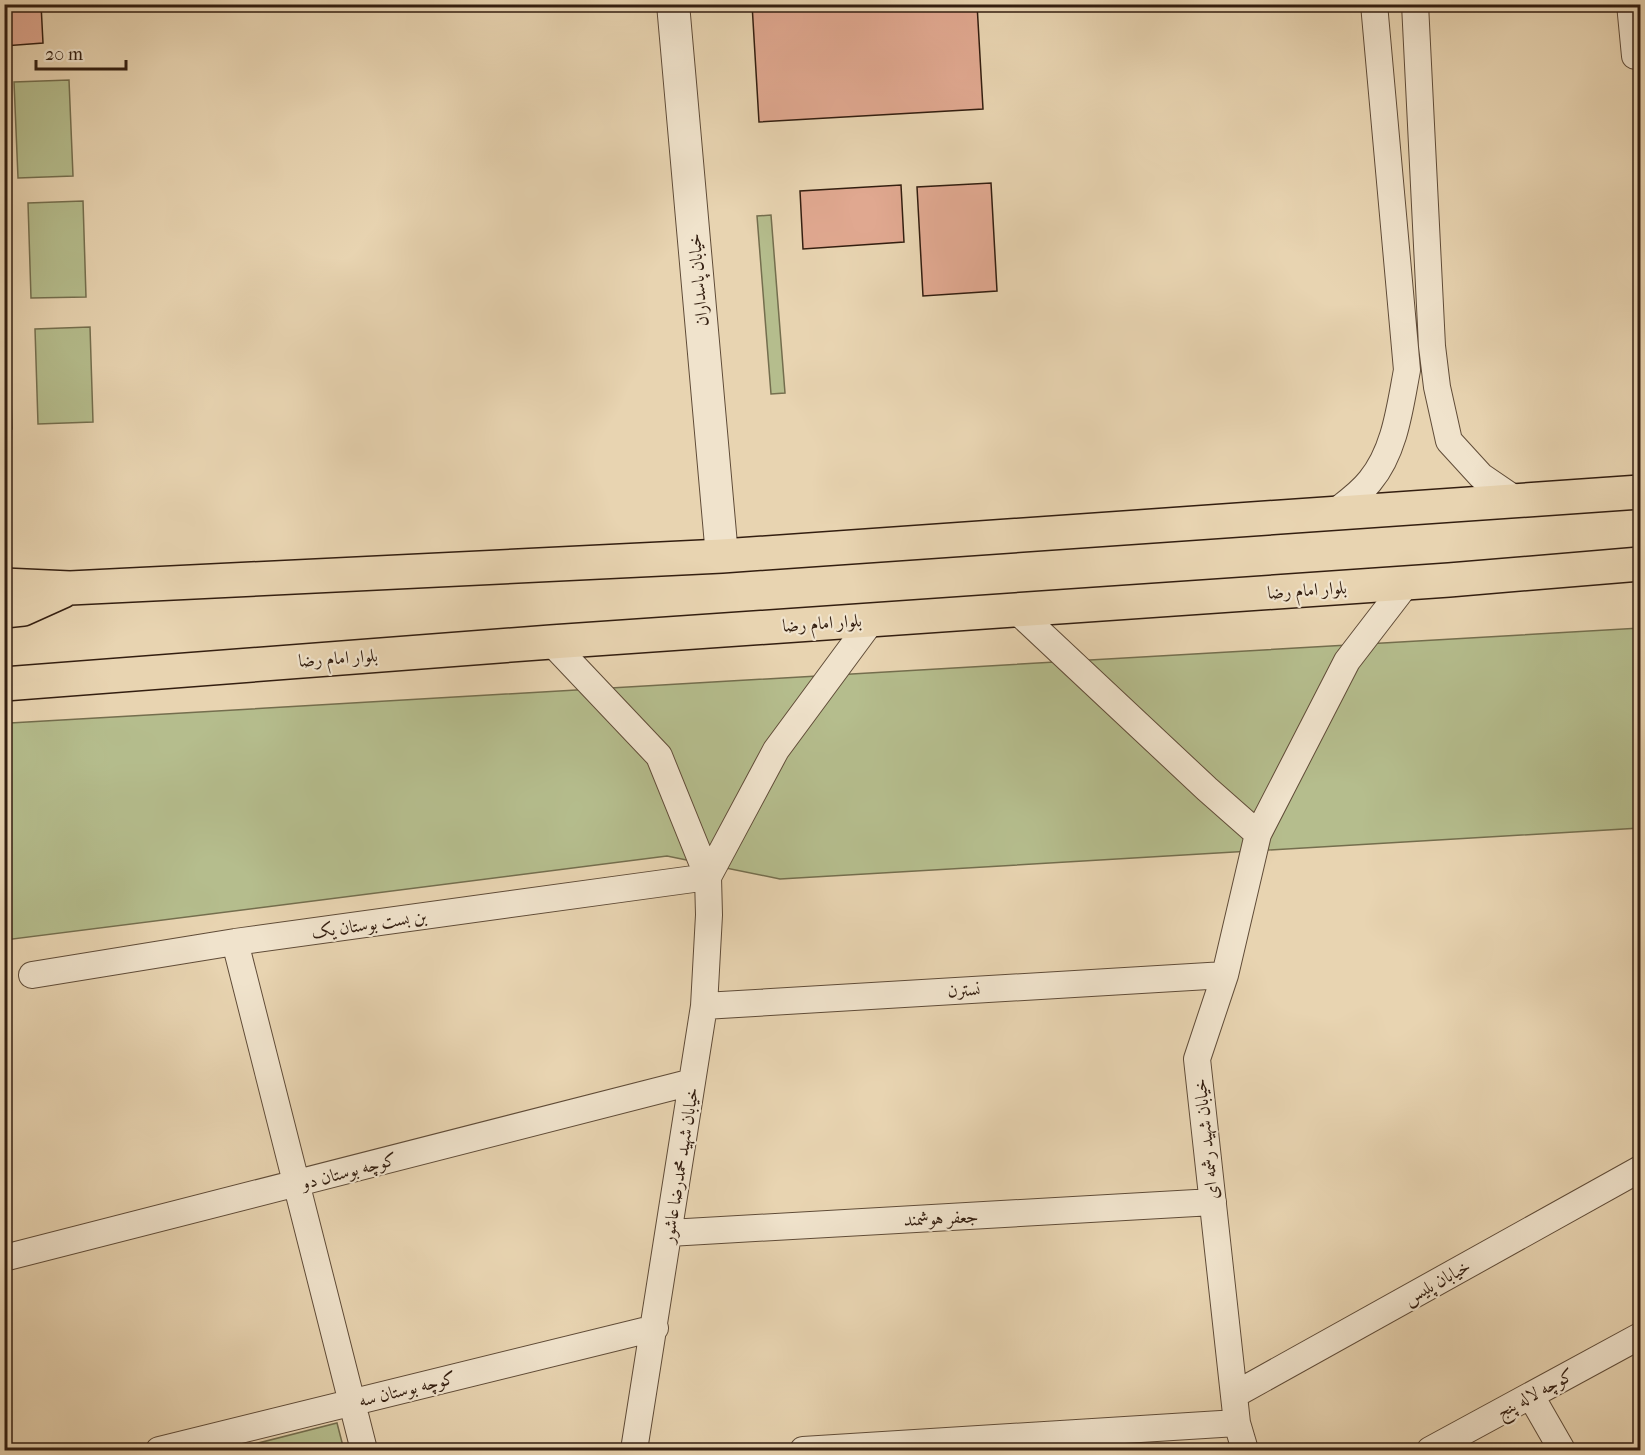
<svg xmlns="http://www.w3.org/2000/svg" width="1645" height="1455" viewBox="0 0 1645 1455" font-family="'IM FELL French Canon',Amiri,serif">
<rect width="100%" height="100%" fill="#e8d4b1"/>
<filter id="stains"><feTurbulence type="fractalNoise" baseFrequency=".00333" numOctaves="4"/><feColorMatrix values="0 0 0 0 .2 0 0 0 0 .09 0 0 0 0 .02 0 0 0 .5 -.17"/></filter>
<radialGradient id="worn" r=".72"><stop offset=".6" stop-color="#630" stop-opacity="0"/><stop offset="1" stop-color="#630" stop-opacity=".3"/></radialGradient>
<path fill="#b5bd8d" stroke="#746e4e" stroke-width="1.5" d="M69,80L73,176L18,178L14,82Z
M83,201L86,297L31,298L28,203Z
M771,215L785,393L771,394L757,216Z
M90,327L93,422L38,424L35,329Z
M5,333H9L12,429H5Z
M1640,628V828L780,879L667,856L5,940L4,726L10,723Z
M337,1423L344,1450H231Z"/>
<path fill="#e0a890" stroke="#331e10" stroke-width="1.5" d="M4,4H41L43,43L4,46Z
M752,4H977L983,109L759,122Z
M991,183L997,291L923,296L917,187Z
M901,185L904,242L803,249L800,191Z"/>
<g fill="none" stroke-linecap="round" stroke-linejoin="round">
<defs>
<path id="minor" d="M1415,4L1432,346L1437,387L1449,441L1481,476L1519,502
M1630,4L1635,56L1640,55
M1331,515C1345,504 1359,495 1370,481C1395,451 1400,407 1407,370L1374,4
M1016,610L1207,789L1258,834
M551,642L659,756L708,877L776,750L872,620
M235,942L364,1450
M32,975L235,942L708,877L709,915L704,1006L634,1450
M704,1006L1225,975
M669,1233L1213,1202
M4,1258L692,1082
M1234,1395L1640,1169
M1531,1396L1562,1450
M159,1450L655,1328
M803,1450L1237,1423
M1245,1450L1237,1423L1197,1059L1225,975L1258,834L1347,661L1407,583
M1430,1450L1640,1336"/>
<path id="tertiary" d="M673,4L722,556"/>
<path id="primary" d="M4,585L70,588L722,556L1640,492
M4,611L23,609L63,591
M4,684L551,642L1449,580L1640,564"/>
</defs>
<use href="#minor" stroke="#604c38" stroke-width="28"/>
<use href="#tertiary" stroke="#604c38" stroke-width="34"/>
<use href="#primary" stroke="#331e10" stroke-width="36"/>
<use href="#minor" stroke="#f0e3cc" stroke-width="26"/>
<use href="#tertiary" stroke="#f0e3cc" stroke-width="32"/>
<use href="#primary" stroke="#e8d4b1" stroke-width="33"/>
</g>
<g text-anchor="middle" stroke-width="4.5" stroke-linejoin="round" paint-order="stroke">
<g font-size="18" fill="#331e10" stroke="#f0e3cc">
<text transform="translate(698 280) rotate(-95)" y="6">خیابان پاسداران</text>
<text transform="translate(1307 590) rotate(-4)" y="6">بلوار امام رضا</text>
<text transform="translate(822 623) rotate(-4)" y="6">بلوار امام رضا</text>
<text transform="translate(338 658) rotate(-4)" y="6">بلوار امام رضا</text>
<text transform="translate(369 924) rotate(-8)" y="6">بن بست بوستان یک</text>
<text transform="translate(964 990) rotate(-3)" y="6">نسترن</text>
<text transform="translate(1206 1139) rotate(-96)" y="6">خیابان شهید رشمه ای</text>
<text transform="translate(680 1165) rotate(-81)" y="6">خیابان شهید محمدرضا عاشور</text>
<text transform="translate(349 1171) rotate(-15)" y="6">کوچه بوستان دو</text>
<text transform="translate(941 1218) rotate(-3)" y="6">جعفر هوشمند</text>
<text transform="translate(1437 1282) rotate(-29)" y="6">خیابان پلیس</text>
<text transform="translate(407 1389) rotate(-14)" y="6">کوچه بوستان سه</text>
<text transform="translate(1535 1393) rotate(-28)" y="6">کوچه لاله پنج</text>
</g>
</g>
<rect width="1645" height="1455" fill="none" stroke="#e8d4b1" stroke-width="24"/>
<rect x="6" y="6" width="1633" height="1443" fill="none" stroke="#331e10" stroke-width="3"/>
<rect x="12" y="12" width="1621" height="1431" fill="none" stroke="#331e10" stroke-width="1.5"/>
<path d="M36 60v9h90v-9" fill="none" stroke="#331e10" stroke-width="3"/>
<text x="45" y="60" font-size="18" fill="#331e10" stroke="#f0e3cc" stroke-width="4.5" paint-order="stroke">20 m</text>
<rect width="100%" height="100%" filter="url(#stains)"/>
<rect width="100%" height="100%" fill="url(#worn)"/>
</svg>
